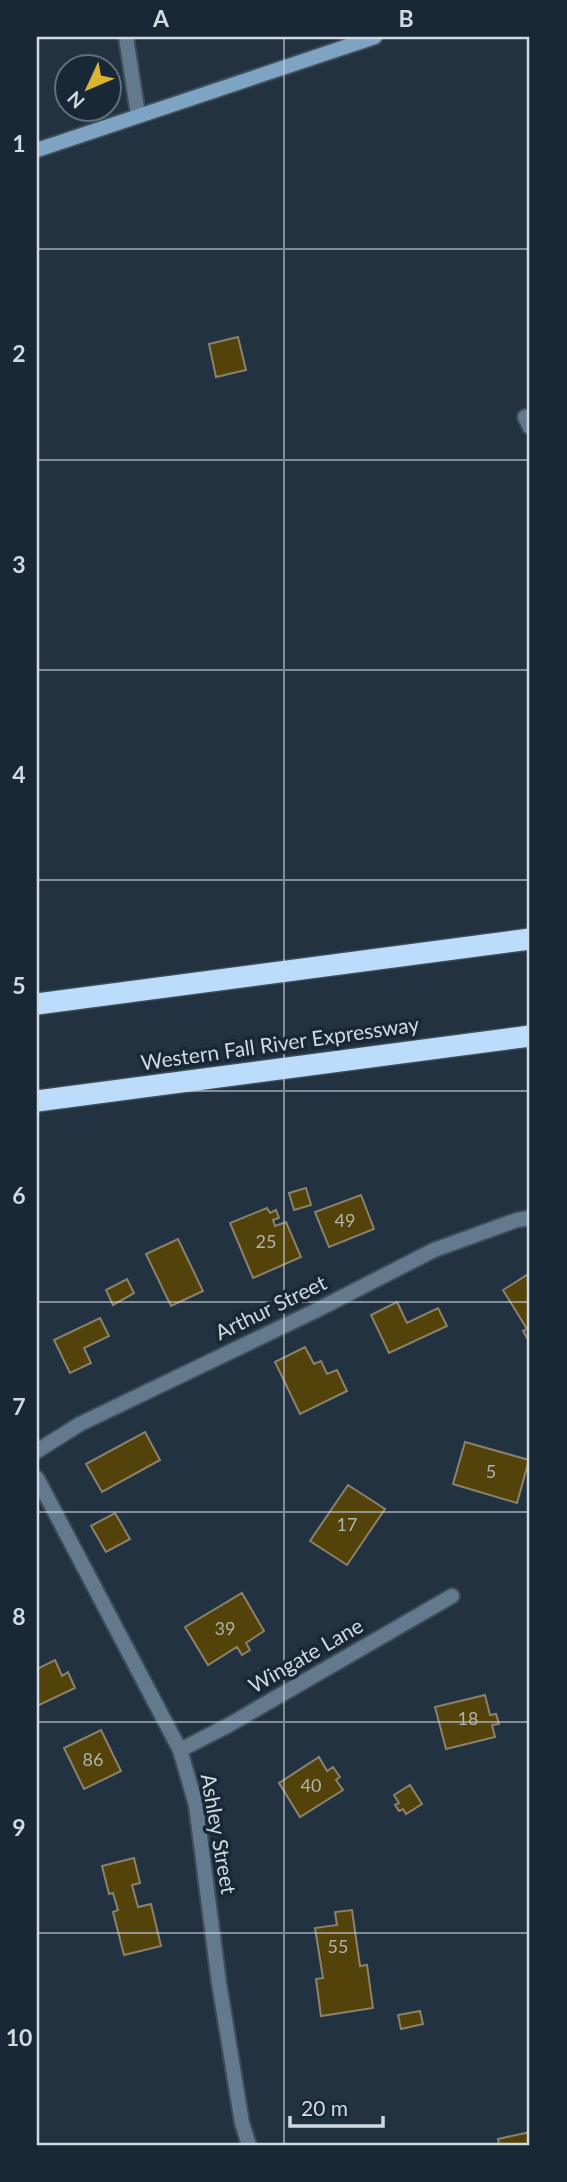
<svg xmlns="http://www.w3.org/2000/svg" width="567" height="2182" viewBox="0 0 567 2182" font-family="Lato,sans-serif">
<rect width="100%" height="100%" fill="#223240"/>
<path fill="#534209" stroke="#8a826c" stroke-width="2" d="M238,337L246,370L216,377L209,344Z
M306,1188L311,1205L294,1210L289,1193Z
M361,1195L374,1229L329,1247L315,1212Z
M267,1208L270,1213L276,1210L279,1218L273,1220L275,1226L286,1222L301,1257L253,1278L230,1223Z
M178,1239L203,1291L171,1306L146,1254Z
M530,1273V1343L523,1331L527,1329L503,1290Z
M127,1279L134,1293L113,1305L106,1290Z
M397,1302L407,1323L438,1308L447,1326L389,1353L371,1315Z
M100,1318L109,1336L84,1348L91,1363L70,1373L54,1340Z
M305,1347L314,1364L321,1361L327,1374L337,1370L347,1391L300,1414L275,1362Z
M145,1432L160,1460L102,1492L86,1464Z
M465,1442L529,1460L517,1503L453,1484Z
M348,1485L385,1509L347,1565L310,1541Z
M115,1513L130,1539L106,1552L91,1526Z
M242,1593L264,1631L246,1643L250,1650L242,1655L237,1647L208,1665L185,1627Z
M55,1660L62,1676L68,1672L75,1688L37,1706V1669Z
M485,1695L490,1715L496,1714L499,1724L492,1725L495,1737L446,1749L435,1707Z
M101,1730L121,1771L84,1789L64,1748Z
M319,1757L327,1771L333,1767L340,1777L336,1780L343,1790L300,1817L279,1783Z
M410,1785L422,1804L406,1814L403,1809L399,1811L395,1805L399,1803L394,1795Z
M134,1858L140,1883L132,1885L138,1907L151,1904L161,1946L124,1955L113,1912L118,1910L113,1893L109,1894L102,1866Z
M352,1910L360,1966L367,1965L373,2008L321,2016L316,1979L323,1978L315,1928L337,1925L335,1912Z
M420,2011L423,2024L401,2029L398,2015Z
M530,2132V2145H499L498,2139Z"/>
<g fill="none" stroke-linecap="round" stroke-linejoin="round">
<defs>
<path id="service" d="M525,417L530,427"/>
<path id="minor" d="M126,37L138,115
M37,1451L80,1424L315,1311L434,1250L517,1220L530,1218
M37,1478L180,1750L196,1805L219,1983L242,2123L249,2145
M180,1750L227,1726L452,1596"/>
<path id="secondary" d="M37,150L375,37"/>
<path id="motorway" d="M37,1004L530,939
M37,1101L530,1036"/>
</defs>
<use href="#service" stroke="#3e4d5a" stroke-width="18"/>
<use href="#minor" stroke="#3e4d5a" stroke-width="18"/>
<use href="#secondary" stroke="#3e4d5a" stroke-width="18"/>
<use href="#motorway" stroke="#3e4d5a" stroke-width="24"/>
<use href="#service" stroke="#637a8e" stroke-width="14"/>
<use href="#minor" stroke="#637a8e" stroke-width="14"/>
<use href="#secondary" stroke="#7ea3c3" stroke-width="14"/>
<use href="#motorway" stroke="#bbddfb" stroke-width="21"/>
</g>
<path fill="none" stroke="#d0dae3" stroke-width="2" stroke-opacity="0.55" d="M284,37V2145M37,249H530M37,460H530M37,670H530M37,880H530M37,1091H530M37,1302H530M37,1512H530M37,1722H530M37,1933H530"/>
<g text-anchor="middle" stroke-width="7" stroke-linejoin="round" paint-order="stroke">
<g font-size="18" fill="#b1b4ac">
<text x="345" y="1227">49</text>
<text x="266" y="1248">25</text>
<text x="491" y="1478">5</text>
<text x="347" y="1531">17</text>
<text x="225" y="1635">39</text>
<text x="468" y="1725">18</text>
<text x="93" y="1766">86</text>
<text x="311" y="1792">40</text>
<text x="338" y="1953">55</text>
</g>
<g font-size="21" fill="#d0dae3" stroke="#182836">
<text transform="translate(280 1044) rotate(-8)" y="7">Western Fall River Expressway</text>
<text transform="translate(271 1308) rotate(-26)" y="7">Arthur Street</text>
<text transform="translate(306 1656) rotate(-30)" y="7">Wingate Lane</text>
<text transform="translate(218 1834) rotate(80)" y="7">Ashley Street</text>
</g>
</g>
<rect width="567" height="2182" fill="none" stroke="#182836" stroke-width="77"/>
<g transform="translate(88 88) rotate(226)"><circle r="33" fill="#182836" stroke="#626f7b" stroke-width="2"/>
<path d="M0-5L12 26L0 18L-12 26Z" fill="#dab333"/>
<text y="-10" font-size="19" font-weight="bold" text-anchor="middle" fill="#d0dae3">N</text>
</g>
<path d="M290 2116v10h93v-10" fill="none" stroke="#d0dae3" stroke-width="3.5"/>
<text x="301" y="2116" font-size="21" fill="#d0dae3" stroke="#182836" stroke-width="5" paint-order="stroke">20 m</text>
<rect x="38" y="38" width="490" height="2106" fill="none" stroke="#d0dae3" stroke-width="2.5"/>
<g font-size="23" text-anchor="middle" font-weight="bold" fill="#d0dae3">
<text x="161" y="27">A</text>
<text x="406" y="27">B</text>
<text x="19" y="152">1</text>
<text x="19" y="362">2</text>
<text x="19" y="573">3</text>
<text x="19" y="783">4</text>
<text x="19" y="994">5</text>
<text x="19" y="1204">6</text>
<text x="19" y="1415">7</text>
<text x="19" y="1625">8</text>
<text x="19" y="1836">9</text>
<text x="19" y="2046">10</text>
</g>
</svg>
